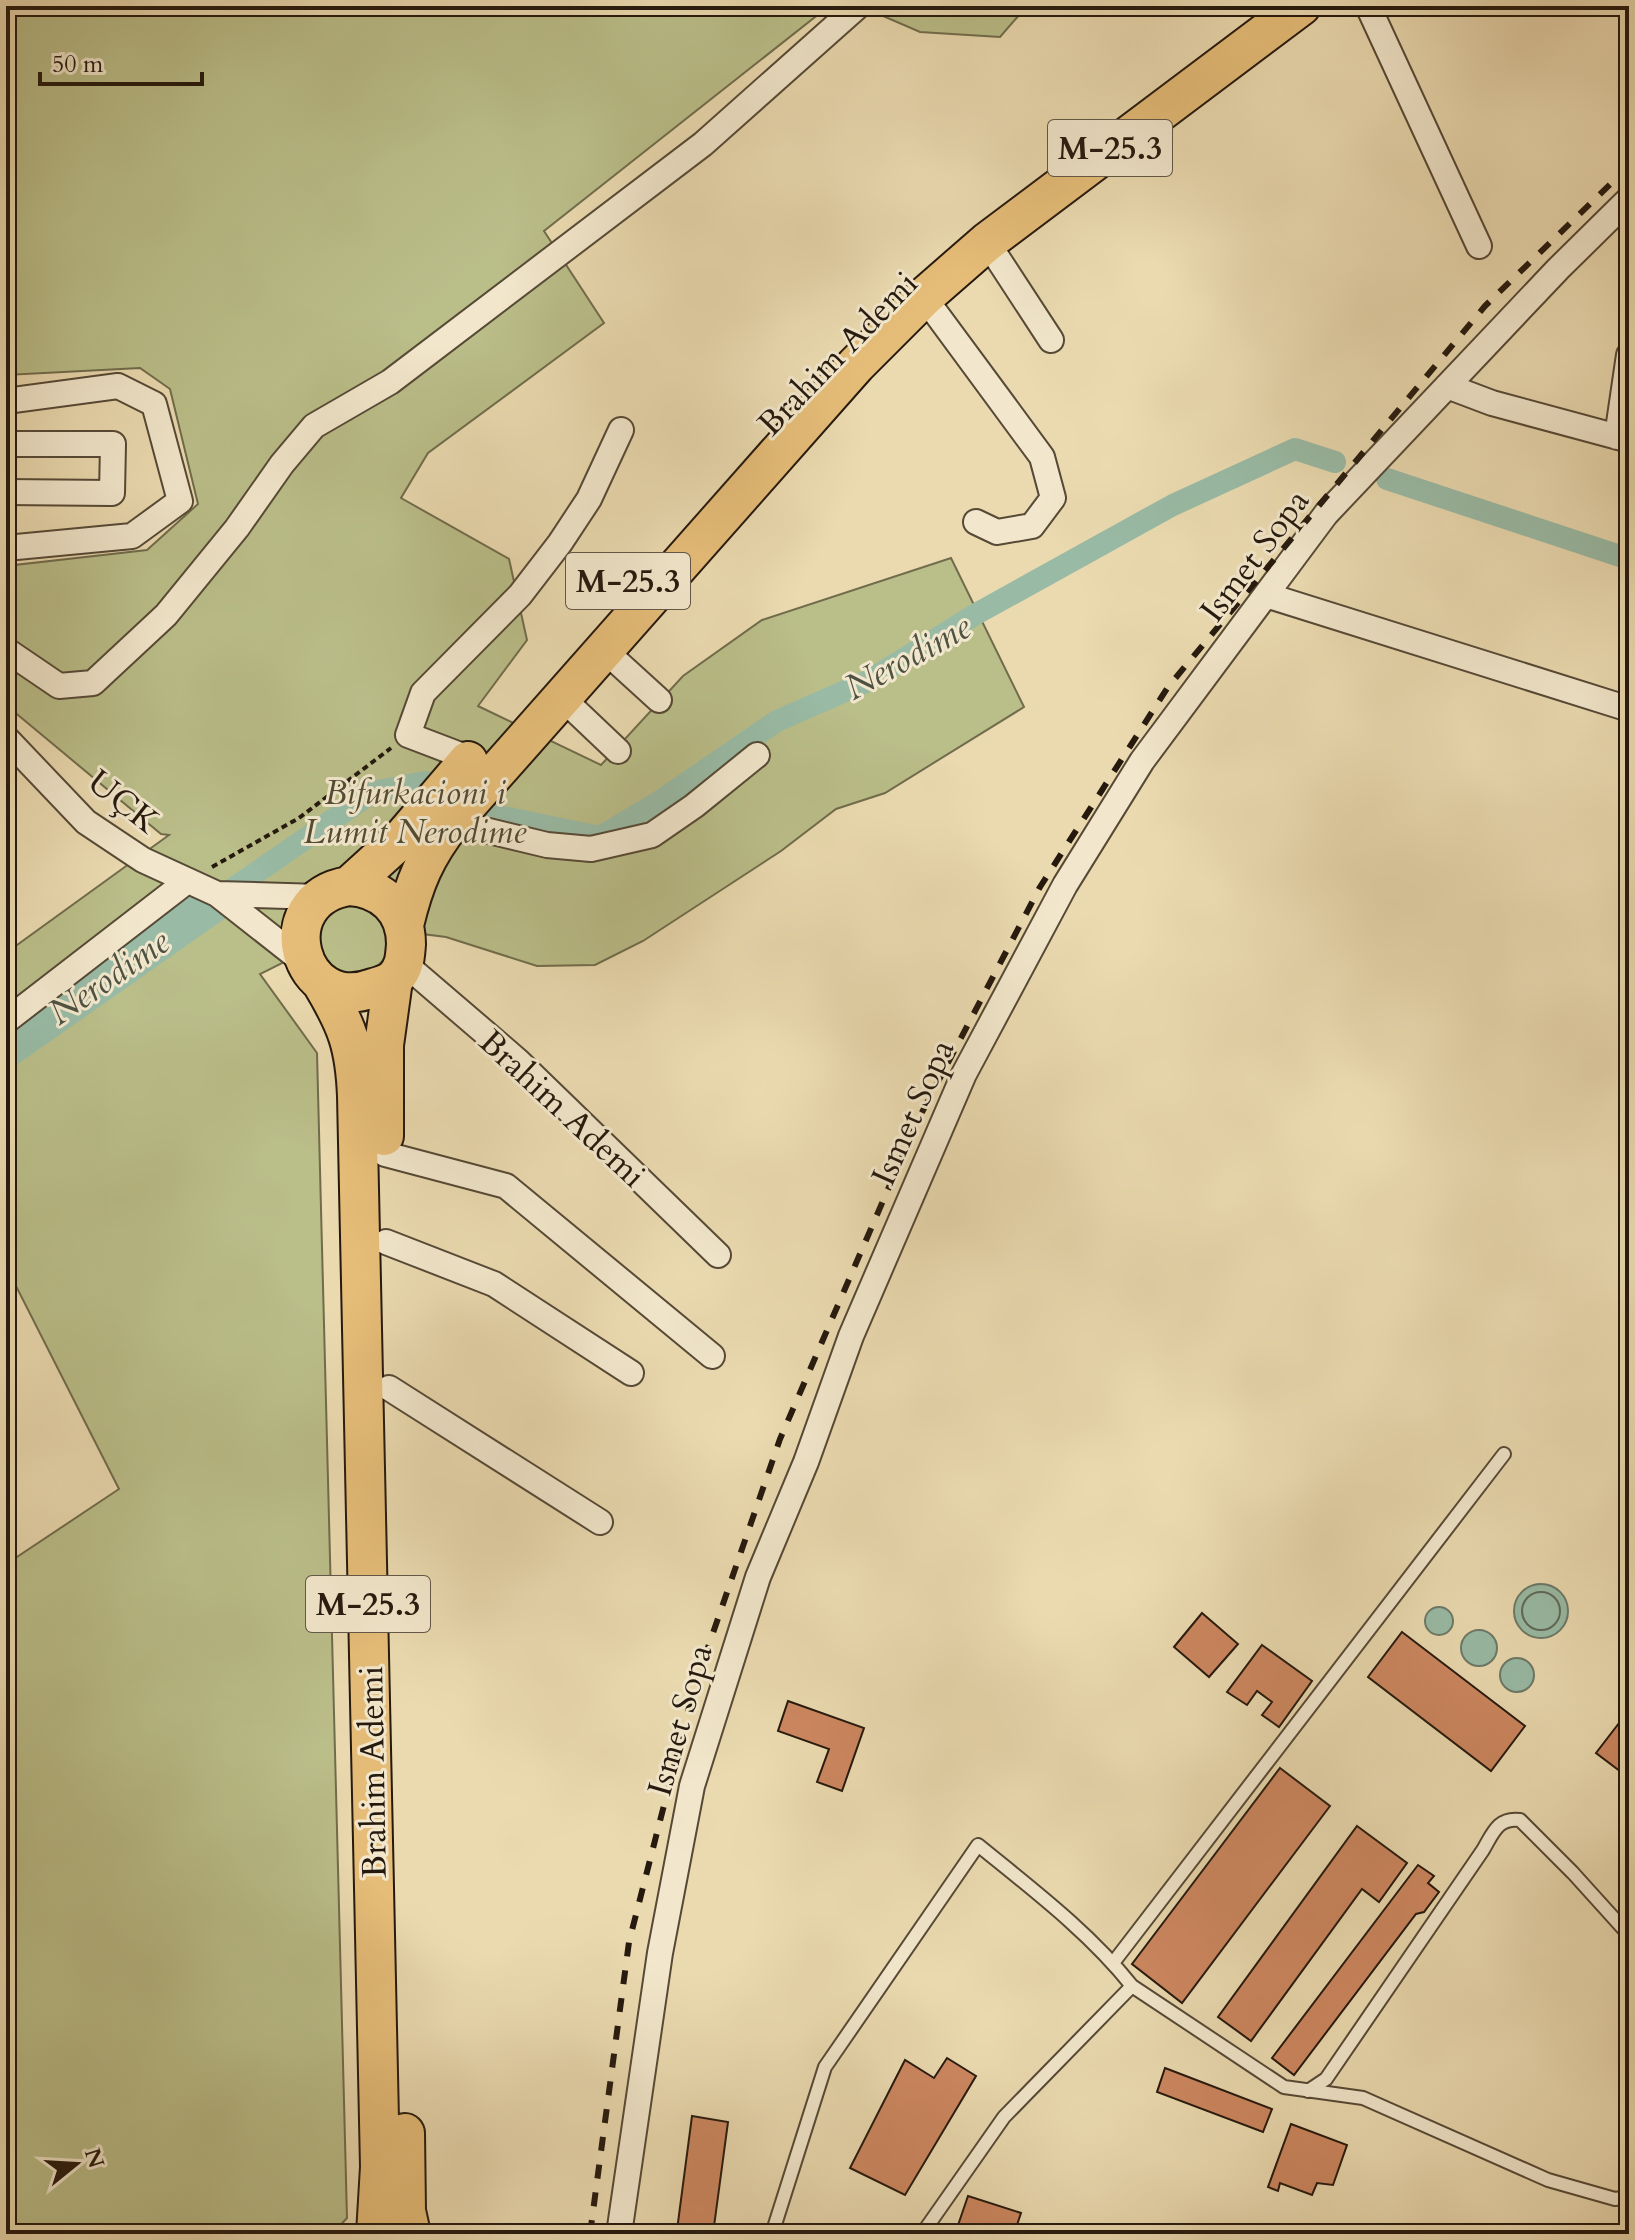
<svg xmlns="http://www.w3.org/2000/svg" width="1635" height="2240" viewBox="0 0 1635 2240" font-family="Cardo,serif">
<rect width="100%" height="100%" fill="#ebdab0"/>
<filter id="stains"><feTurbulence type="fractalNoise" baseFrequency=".0025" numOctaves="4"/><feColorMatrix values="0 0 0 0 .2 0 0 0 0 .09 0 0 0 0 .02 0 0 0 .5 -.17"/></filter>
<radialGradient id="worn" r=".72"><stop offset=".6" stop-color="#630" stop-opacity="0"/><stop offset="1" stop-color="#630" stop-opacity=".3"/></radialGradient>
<path fill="#babe89" stroke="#706c4c" stroke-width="2" d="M6,6H829L544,231L604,323L428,453L401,498L509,559L527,640L478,706L601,765L683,676L762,620L951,558L1024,707L885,793L836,809L781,851L643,941L595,965L537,966L446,937L390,930C389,963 381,967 351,977L328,967L316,946L260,974L317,1053L347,2218L332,2234H6V1572L14,1559L119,1489L16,1286L6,1291V953L169,835L161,834L6,705V566L147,550L198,504L170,389L140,368L6,375Z
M860,6H1027L1000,37L920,32Z"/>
<path fill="#99bba6" stroke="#6b7a69" stroke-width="2" d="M1514 1611a27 27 0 1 1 54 0a27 27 0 1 1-54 0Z
M1425 1621a14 14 0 1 1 28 0a14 14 0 1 1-28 0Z
M1461 1648a18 18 0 1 1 36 0a18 18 0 1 1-36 0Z
M1500 1675a17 17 0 1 1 34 0a17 17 0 1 1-34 0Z"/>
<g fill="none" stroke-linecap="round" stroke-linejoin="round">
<path stroke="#5f6a5a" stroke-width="2" d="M1522 1611a19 19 0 1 1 38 0a19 19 0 1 1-38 0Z"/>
<path stroke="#99bba6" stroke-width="22" d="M1387,479L1629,559
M479,812L600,837L657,803L777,721L868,681L976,614L1173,505L1295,449L1335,462
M231,890L373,792L425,782"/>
<path stroke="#99bba6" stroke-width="40" d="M6,1048L211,904"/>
</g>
<path fill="#cd8760" stroke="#25190e" stroke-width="2" d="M1202,1613L1238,1644L1209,1677L1174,1647Z
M1402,1632L1525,1726L1491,1771L1368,1677Z
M1262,1645L1312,1681L1279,1727L1262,1715L1272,1702L1257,1691L1247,1705L1227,1692Z
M788,1701L864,1728L842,1791L817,1782L829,1749L778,1731Z
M1626,1714L1629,1716V1778L1596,1753Z
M1280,1768L1330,1806L1182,2003L1132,1964Z
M1357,1826L1407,1863L1379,1902L1362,1889L1251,2041L1218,2017Z
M1418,1865L1434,1876L1428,1883L1439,1892L1424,1912L1416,1914L1294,2075L1272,2058Z
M947,2058L976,2076L905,2195L850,2168L905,2060L934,2078Z
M1165,2068L1272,2109L1263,2132L1157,2092Z
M692,2116L728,2122L713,2234L677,2230Z
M1291,2124L1347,2145L1333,2185L1317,2183L1312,2195L1280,2183L1278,2191L1268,2187Z
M968,2196L1021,2213L1014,2234H955Z"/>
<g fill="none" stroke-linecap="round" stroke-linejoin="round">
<defs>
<path id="service" d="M1113,1963L1504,1454
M1308,2091L1326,2079L1483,1850C1493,1833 1498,1817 1520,1820L1573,1873L1629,1935
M772,2234L825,2067L978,1845C1032,1889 1089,1932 1132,1986
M922,2234L1004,2117L1132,1986L1284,2087L1363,2098L1548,2180L1615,2199L1629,2197"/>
<path id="minor" d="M1368,6L1479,246
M987,242L1051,340
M924,297L1042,457L1053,498L1032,526L997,532L976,522
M1447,386L1492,403L1629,440
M6,401L118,386L154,404L180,501L132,536L6,548
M1617,437L1629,355
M6,444H113L112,493L6,492
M1266,595L1629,709
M603,649L659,700
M6,650L59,686L93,683L166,615L237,528L282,464L314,426L390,382L703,144L858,6
M560,696L618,751
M6,738L86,822L143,860L217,894L306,964
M471,759L408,735L423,693L520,595L560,543L589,499L621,430
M452,822L547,845L591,849L652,835L694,806L757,755
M217,894L321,897
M405,964L518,1061L718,1255
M6,1021L186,882
M385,1154L506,1186L712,1356
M386,1242L494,1284L631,1373
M389,1388L600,1522
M619,2234L660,1953L692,1786L758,1577L806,1462L851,1336L964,1074L1065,885L1142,761L1326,514L1558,269L1629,199"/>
<path id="primary" d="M349,886L404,836L468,761
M349,886C382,888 406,909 406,944C405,957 405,967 395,978C390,983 380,986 373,988C299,1016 267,899 349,886Z
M404,925C414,883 425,856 452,822L856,365L924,297L987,242L1301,6
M321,982C347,1025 355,1046 357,1096L380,2167L376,2234
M384,1136V1045L393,980
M405,2133L406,2211L411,2234"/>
</defs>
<use href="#service" stroke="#564936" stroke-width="16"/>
<use href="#minor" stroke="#564936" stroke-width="28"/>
<use href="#primary" stroke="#25190e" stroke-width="42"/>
<path stroke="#25190e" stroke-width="4" stroke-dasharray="6 4" stroke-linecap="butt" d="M212,867L299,818L391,748"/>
<use href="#service" stroke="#f2e7cc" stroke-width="12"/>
<use href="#minor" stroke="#f2e7cc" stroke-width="24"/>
<use href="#primary" stroke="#e6bd78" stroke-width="38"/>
<path stroke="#25190e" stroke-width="6" stroke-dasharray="14 14" stroke-linecap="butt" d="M590,2234L629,1942L694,1688L780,1439L918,1120L1040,887L1168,687L1485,306L1629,166"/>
</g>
<g text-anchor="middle" stroke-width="6" stroke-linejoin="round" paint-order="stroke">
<g fill="#f2e7cc" stroke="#625747" stroke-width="2">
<rect x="1048" y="120" width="124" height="56" rx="6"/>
<rect x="566" y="553" width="124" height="56" rx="6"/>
<rect x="306" y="1576" width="124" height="56" rx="6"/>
</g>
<g font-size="32" font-weight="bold" fill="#25190e">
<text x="1110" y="159">M-25.3</text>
<text x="628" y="592">M-25.3</text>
<text x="368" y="1615">M-25.3</text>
</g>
<g font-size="34" fill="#25190e" stroke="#f2e7cc">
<text transform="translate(837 353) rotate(-46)" y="12">Brahim Ademi</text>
<text transform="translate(1254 555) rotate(-53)" y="12">Ismet Sopa</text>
<text transform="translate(124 801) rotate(38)" y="12">UÇK</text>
<text transform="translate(563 1108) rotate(43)" y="12">Brahim Ademi</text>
<text transform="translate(912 1112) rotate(-66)" y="12">Ismet Sopa</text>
<text transform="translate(679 1720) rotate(-74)" y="12">Ismet Sopa</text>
<text transform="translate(372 1772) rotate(-91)" y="12">Brahim Ademi</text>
</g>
<g font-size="34" font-style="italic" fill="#524b33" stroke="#f2e7cc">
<text x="415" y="804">Bifurkacioni i<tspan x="415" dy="39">Lumit Nerodime</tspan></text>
</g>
<g font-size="36" font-style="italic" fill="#4e5243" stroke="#f2e7cc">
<text transform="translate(907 656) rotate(-29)" y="13">Nerodime</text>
<text transform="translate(108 976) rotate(-35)" y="13">Nerodime</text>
</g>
</g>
<rect width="1635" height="2240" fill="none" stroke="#ebdab0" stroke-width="32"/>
<rect x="8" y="8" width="1619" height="2224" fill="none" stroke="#25190e" stroke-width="4"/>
<rect x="16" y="16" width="1603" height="2208" fill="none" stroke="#25190e" stroke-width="2"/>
<g transform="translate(76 2164) rotate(72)" stroke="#f2e7cc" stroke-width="6" paint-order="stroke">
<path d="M0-6L14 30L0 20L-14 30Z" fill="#25190e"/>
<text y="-12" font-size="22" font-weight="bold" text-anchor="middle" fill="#25190e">N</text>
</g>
<path d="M40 72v12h162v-12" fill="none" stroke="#25190e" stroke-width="4"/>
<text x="52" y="72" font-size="24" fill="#25190e" stroke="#f2e7cc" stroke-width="6" paint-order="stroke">50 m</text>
<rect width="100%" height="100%" filter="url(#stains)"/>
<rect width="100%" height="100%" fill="url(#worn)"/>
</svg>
